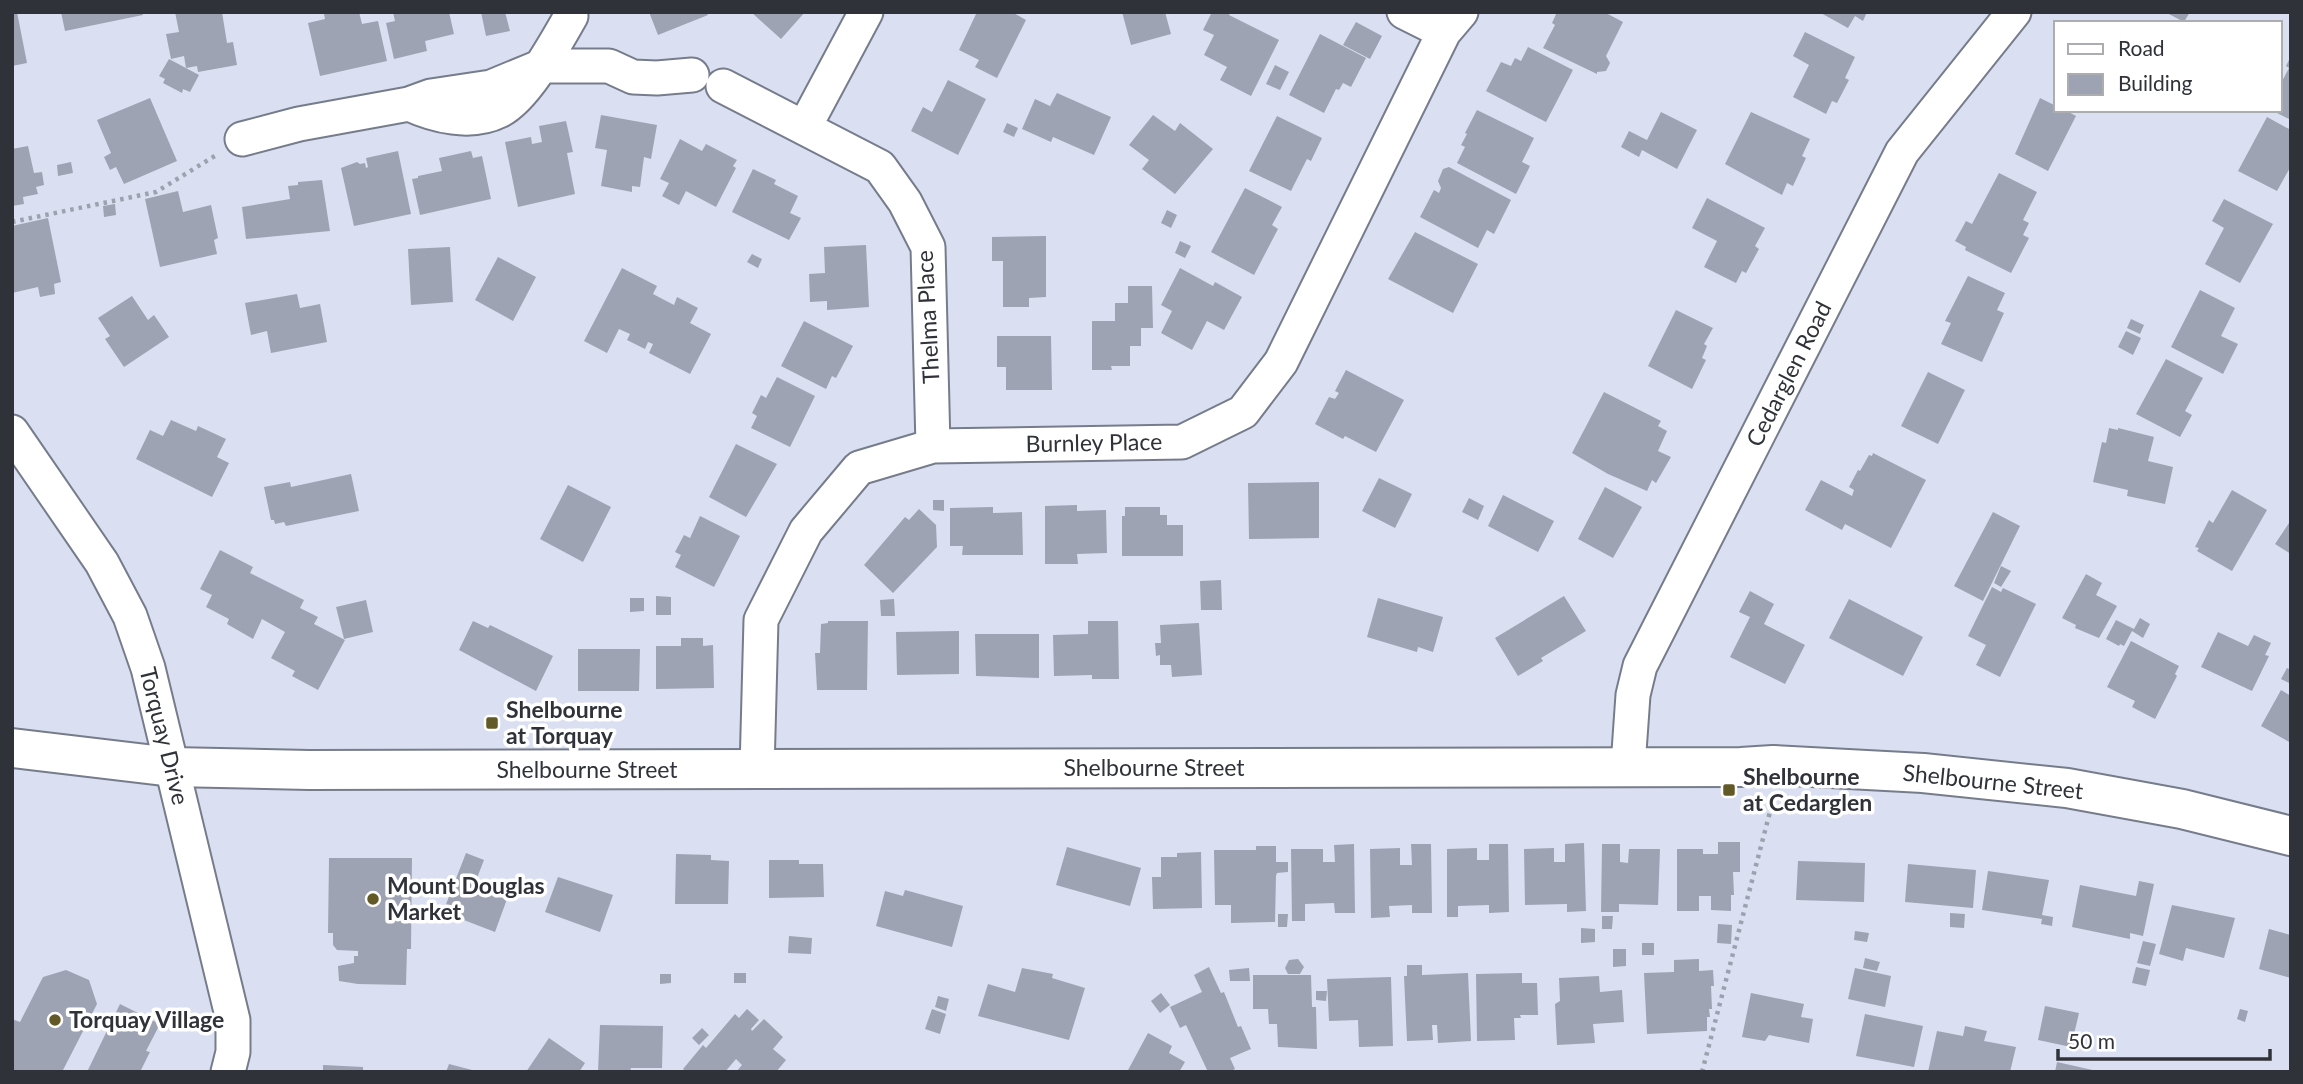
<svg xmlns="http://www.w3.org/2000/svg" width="2303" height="1084" viewBox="0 0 2303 1084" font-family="Lato,sans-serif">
<rect width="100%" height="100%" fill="#dae0f1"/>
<path fill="#9da3b3" d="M12,12H17L27,63L12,66Z
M61,12H142L143,15L65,31Z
M175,12H222L227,43L233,42L237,65L198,72L197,66L186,68L184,56L171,59L166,34L179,32Z
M332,12H359L362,24L378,21L387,61L320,76L308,23L325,19L324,14Z
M393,12H449L454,34L425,41L427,51L394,59L386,23L395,21Z
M481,12H505L510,31L486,36Z
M649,12H707L708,15L658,35Z
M751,12H805L781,39Z
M977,12H1012L1026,20L997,78L975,67L979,60L959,50Z
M1122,12H1165L1171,34L1131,45Z
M1212,12H1230L1229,15L1279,40L1251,96L1220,80L1227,67L1204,55L1214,35L1203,30Z
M1557,12H1604L1623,22L1606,56L1610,63L1606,71L1597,72V74L1543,48L1555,25L1552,23Z
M1819,12H1867L1863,21L1855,16L1848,28Z
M2165,12H2190L2184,22Z
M1356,22L1382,36L1370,59L1343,45Z
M1805,32L1855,57L1845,78L1849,80L1837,103L1832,101L1826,114L1793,97L1809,65L1793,56Z
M1320,34L1366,58L1351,87L1343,83L1339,90L1336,89L1324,113L1289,95Z
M1528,47L1573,70L1546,122L1486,91L1501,62L1511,66L1515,58L1521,61Z
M2291,56V120L2271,110H2280V85L2289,68L2286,66Z
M169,59L199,75L190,92L183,89L182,93L163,83L165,79L159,76Z
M1275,65L1289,72L1280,90L1266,84Z
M948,80L986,99L958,155L911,131L923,107L932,112Z
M1057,93L1111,117L1094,155L1053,137L1051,142L1022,129L1035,99L1050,106Z
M150,98L177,161L124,184L116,167L110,170L104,157L111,153L97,120Z
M2040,98L2056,106V110H2065L2076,116L2048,171L2015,154Z
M1477,110L1534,138L1522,162L1530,166L1516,194L1457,163L1465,147L1461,145L1467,134L1465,133Z
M1661,112L1697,130L1677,169L1642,150L1639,157L1621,147L1629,131L1647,140Z
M1751,112L1810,139L1802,156L1806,158L1793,186L1787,183L1782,195L1725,164Z
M601,115L657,125L651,159L644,157L640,187L632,186V192L601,186L607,150L595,148Z
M1153,115L1175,131L1180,123L1213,149L1175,194L1142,169L1149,160L1129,145Z
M1277,116L1322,138L1311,161L1307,159L1291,191L1249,171Z
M2267,117L2291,130V159L2289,163L2291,166L2277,191L2238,171Z
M566,121L573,152L567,153L575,194L518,207L505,142L531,137L532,144L542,142L539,126Z
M1007,123L1018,128L1014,137L1003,132Z
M680,139L702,151L706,144L737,160L733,166L736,168L716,207L686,191L679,205L662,196L669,183L660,179Z
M28,146L34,173L42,172L44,185L36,187L38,194L23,197L24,204L12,206V149Z
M398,151L411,214L354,226L341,168L357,162L360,164L365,163L366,168L368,167L366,158Z
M471,151L473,158L482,156L491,199L420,215L412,179L418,178V176L442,171L439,158Z
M71,162L73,173L58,176L57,165Z
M1449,167L1511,200L1494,234L1487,230L1478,248L1420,217L1434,190L1439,193L1441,188L1438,181L1443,169Z
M753,169L776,180L774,184L798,196L790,213L801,218L789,240L732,212Z
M1999,173L2037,192L2023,220L2029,223L2023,235L2029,238L2011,273L1965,250L1966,247L1955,241L1966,221L1972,224Z
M322,180L330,231L246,239L242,207L290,199L288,186L298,185V182Z
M1245,188L1282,207L1272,225L1278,229L1254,275L1211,252Z
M178,191L183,212L211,205L218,238L214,240L217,254L160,267L145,199Z
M1707,198L1765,228L1755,246L1759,249L1746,273L1742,271L1736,283L1704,267L1717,241L1692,228Z
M2224,199L2273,224L2240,283L2205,264L2224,228L2212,221Z
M115,204L116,215L104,217L103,206Z
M1167,210L1177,215L1171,228L1161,223Z
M48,218L61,282L54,284L55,294L40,297L38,287L12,293V226Z
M1415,232L1478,264L1453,313L1388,279Z
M1046,236V297L1029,298V307H1003V261H992V237Z
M1180,241L1191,246L1185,258L1175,253Z
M866,245L869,307L827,310V301L810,302L809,274L825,273L824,247Z
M450,247L453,302L411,305L408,249Z
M752,254L762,259L758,268L747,262Z
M498,257L536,277L513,321L475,300Z
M622,268L657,286L653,294L674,305L677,297L698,308L690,323L711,334L690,374L649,353L653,344L648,342L645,349L627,340L630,334L619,329L607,353L584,341Z
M1180,268L1213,286L1215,282L1242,297L1224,330L1207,321L1192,350L1161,333L1172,311L1161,305Z
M1968,276L2005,293L1997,310L2004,313L1982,362L1941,344L1951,323L1945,321Z
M1128,286H1152L1153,328H1141V346H1130V366H1111L1112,370H1092V321H1115V303H1128Z
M2200,290L2235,308L2221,336L2238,344L2223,374L2171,347Z
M297,294L300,308L320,304L327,342L271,353L267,331L251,335L245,303Z
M132,296L148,320L154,315L169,337L124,367L105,339L110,336L98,318Z
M1676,310L1713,328L1704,344L1707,346L1702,358L1706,360L1692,389L1648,366Z
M2131,319L2144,325L2140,334L2127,328Z
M804,321L853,346L836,378L832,376L826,389L781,366Z
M2126,331L2141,338L2133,355L2118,347Z
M997,336H1051L1052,390H1006V367H997Z
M2166,359L2203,378L2185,411L2192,415L2180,437L2136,414Z
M1346,370L1404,400L1376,452L1345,436L1343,439L1315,424L1329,397L1335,399L1339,393L1335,391Z
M1928,372L1965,390L1938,444L1901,426Z
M777,377L815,396L790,447L751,428L757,416L752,413L761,395L766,398Z
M1604,392L1661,421L1658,426L1667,431L1658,451L1671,457L1656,483L1652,480L1647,491L1608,474L1572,453Z
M171,420L196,431L198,426L226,439L217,457L229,463L212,497L136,459L150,430L163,436Z
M2109,428L2118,430V428L2154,437L2148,461L2173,467L2165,504L2127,496L2128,490L2093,482L2102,442L2106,443Z
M736,444L777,464L746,517L709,497Z
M1873,453L1926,480L1891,548L1845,524L1842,530L1805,510L1821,480L1852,496L1854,490L1849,487L1858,470L1860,471L1869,455L1872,456Z
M351,474L359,511L286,526L284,522L275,524L274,520H271L264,487L290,482L291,487Z
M1379,478L1412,494L1395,528L1362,511Z
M1319,482V538L1249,539L1248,483Z
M568,485L611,507L583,562L540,539Z
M1605,487L1642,507L1613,558L1578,539Z
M2232,490L2267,510L2232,571L2197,551L2199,548L2195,547L2209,520L2213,523Z
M1503,495L1554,521L1538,552L1488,526Z
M1469,498L1484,506L1478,520L1462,512Z
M933,500H944V511L933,510Z
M1077,505V511L1106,510L1107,553L1077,554L1078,564H1045V506Z
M993,507V513L1022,512L1023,555H962L963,546H950V508Z
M1125,507H1160V515H1167V525H1183V556H1122V516H1125Z
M919,509L936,525L937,547L893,593L864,565L905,517L909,520Z
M1993,512L2020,526L1983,601L1954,586Z
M700,516L740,536L714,587L675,567L681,555L675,552L684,535L690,538Z
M2291,520V554L2275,544Z
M220,550L253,567L250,573L304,600L300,608L318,617L314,624L345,640L318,690L292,676L295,671L271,658L285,632L262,619L253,639L227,624L229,619L206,607L212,595L200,589Z
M2001,566L2011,571L2001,587L1994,583Z
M2086,574L2102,583L2096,595L2117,606L2099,638L2075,628L2076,625L2062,618Z
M1221,580L1222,610H1201L1200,581Z
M1992,587L2001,592L2003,588L2036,604L2000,677L1976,665L1986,645L1968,636Z
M1750,591L1774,604L1764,624L1805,645L1785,684L1730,657L1750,617L1739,612Z
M656,596L671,597V615H656Z
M1564,596L1586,631L1541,658L1543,661L1518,676L1495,638Z
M630,598H644V611L630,612Z
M1378,598L1443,617L1433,652L1418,647L1417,652L1367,637Z
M894,599L895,616H881L880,600Z
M1849,599L1923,637L1903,676L1829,638Z
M366,600L373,632L344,639L336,607Z
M2140,618L2150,624L2143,638L2132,631L2124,646L2120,644L2119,646L2106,639L2116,620L2134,629Z
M473,621L488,628L490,625L553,656L536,691L459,650Z
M828,621H868L867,690H817L815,653H820L821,624L828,623Z
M1088,621H1118L1119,679H1092V675L1054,676L1053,635L1088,634Z
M1199,623L1202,675L1172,677L1171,665H1160V655L1156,656L1155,643H1161L1160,625Z
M959,631V674L897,675L896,632Z
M2218,632L2248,646L2254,635L2271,643L2265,655L2269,656L2252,691L2201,667Z
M975,634H1039V678L976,676Z
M681,638H703V646L713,645L714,688L656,689V646H681Z
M2131,641L2179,666L2175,674L2177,676L2155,719L2132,707L2135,701L2107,687Z
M578,649H640L639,691H578Z
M2287,668L2291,670V684L2281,679Z
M2281,690L2291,696V743L2261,726Z
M1718,842H1740V872H1733L1734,895H1731V911L1711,910V896H1699V911H1677V849H1703V854H1718Z
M1584,843L1586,911L1567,912V904L1525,905L1524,849L1554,848V862H1565V844Z
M1354,844L1355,913H1335L1334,903L1305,904V921H1292L1291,849H1323V862H1335L1334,845Z
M1411,844H1431L1432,913H1412V905L1389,906L1390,917L1371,918L1370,849L1400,848V865H1412Z
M1489,844H1508L1509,912L1489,913V905L1458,906V917H1447V849L1477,848V860H1489Z
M1602,844H1620V862L1628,863L1629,849H1660L1658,905L1619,904V912H1601Z
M1256,846H1276V862H1288V872L1277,873L1276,876L1275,922L1231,923V905H1215L1214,850H1256Z
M1067,847L1141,868L1130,906L1056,885Z
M1201,852L1202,908L1153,909L1152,877H1161V857H1177V853Z
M466,853L484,860L477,878L471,875L470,877L488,884L485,891L507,899L495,932L443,912Z
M676,854L711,855V860L729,861L728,904H675Z
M329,858H412L411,949H407L406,985L358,984L339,981L338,966L354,963V956H358V951L337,950L333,945V933H328Z
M769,860H799V864H823L824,897L769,898Z
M1798,861L1865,863L1864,902L1796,900Z
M1908,864L1976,870L1973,908L1905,902Z
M1988,871L2049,880L2042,915L2053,917L2052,926L2041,924L2042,919L1982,910Z
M558,877L613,895L600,932L545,912Z
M2139,881L2154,884L2143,936L2130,933V939L2072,927L2080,885L2136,896Z
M905,890L963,906L952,947L876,926L885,891L903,896Z
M2172,905L2235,918L2224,958L2186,948L2183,961L2159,954Z
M1950,913L1965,914L1964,928L1950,927Z
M1278,914H1288L1287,927H1278Z
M1602,916H1613L1612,929H1602Z
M1718,924L1732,925L1731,944L1717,943Z
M1581,928L1595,929V942L1581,943Z
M2269,929L2291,935V978L2259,969Z
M1855,931L1869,933L1867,942L1854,940Z
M789,936L812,938L811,954L788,953Z
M2143,941L2156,944L2150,966L2137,963Z
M1642,943H1654V955H1642Z
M1613,949H1626V966L1613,967Z
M1865,958L1880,962L1877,971L1863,968Z
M1298,959L1304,967L1300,974H1288L1285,968L1289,960Z
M1699,959V971L1713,970L1714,986H1711L1712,1009H1709L1710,1017H1707V1031L1647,1034L1644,973L1674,972V960Z
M1407,965H1422V975L1468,973L1471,1041L1438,1043L1437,1025H1432L1433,1040L1407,1041L1404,976H1407Z
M1209,967L1221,993L1224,992L1238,1027L1241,1026L1251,1049L1230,1058L1235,1069L1229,1072H1208L1186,1025L1180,1028L1170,1007L1202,992L1194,975Z
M2136,967L2150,970L2146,986L2132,983Z
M1022,968L1053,974L1052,978L1085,988L1069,1040L978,1016L988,984L1015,992Z
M1249,968L1250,981H1230L1229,970Z
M1855,968L1891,976L1885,1007L1848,999Z
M66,970L89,980L97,1004L62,1072H12V1019L20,1022L43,977Z
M734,973H746V983H734Z
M1522,973V983H1537L1538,1015H1520L1521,1018H1514L1515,1040L1477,1041L1476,974Z
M660,974H671V983L660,984Z
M1253,975H1311L1312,1007H1316L1317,1049L1278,1047L1277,1024H1269L1268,1009H1253Z
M1599,976L1600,992L1622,990L1624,1022L1593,1024L1595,1043L1557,1045L1555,1004L1560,1001L1559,978Z
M1391,977L1393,1046L1359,1047L1358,1020L1329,1021L1327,979Z
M1316,991H1327L1326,1001L1316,1000Z
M1161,993L1170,1005L1160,1013L1151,1001Z
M1751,993L1804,1004L1801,1017L1813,1019L1809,1043L1769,1035L1765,1041L1742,1037Z
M938,996L949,999L946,1011L935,1007Z
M120,1004L160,1024L146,1051L150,1052L140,1072H87Z
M2045,1006L2079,1013L2071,1047L2038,1040Z
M747,1009L759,1020L751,1029L752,1031L764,1019L783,1037L773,1049L786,1060L776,1072H736L742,1065L736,1059L725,1072H687L683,1069L703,1045L706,1048L735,1014L739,1018Z
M932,1009L946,1014L940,1034L925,1029Z
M2240,1009L2248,1011L2245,1022L2237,1019Z
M1865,1014L1923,1026L1914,1067L1856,1056Z
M600,1025L663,1026L662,1068H631L630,1072H598Z
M1965,1026L1987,1031L1984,1041L2016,1047L2010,1072H1928L1937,1031L1963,1036Z
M702,1028L709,1035L699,1045L692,1038Z
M1148,1033L1172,1046L1169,1053L1185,1062L1179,1072H1127Z
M549,1038L585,1063L579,1072H526Z
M2057,1062L2097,1071V1072H2055Z
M449,1064L476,1071V1072H446Z
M323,1065L363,1067V1072H323Z"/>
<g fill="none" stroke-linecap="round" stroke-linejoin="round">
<defs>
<path id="minor" d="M1404,12L1444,32
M723,86L880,167L905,202L928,247L933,446
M409,104C435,116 471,125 499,111C526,98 556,42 571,16
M804,128L866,12
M242,139L299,124L409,104L431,96L491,87L542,66H609L633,77L657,78L692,75
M12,432L102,563L130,616L148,668L233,1020V1052L228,1072
M1628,766L1633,695L1640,666L1902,152L2014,12
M757,770L761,620L806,531L859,468L933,446L1182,442L1243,412L1281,362L1444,32L1461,12"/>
<path id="secondary" d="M12,748L172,767L309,770L1741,767L1773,765L1923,773L2067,788L2182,809L2291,836"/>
</defs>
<use href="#minor" stroke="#767c8b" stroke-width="37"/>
<use href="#secondary" stroke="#767c8b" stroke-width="42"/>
<path stroke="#9ca1ae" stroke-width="4.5" stroke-dasharray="3.5 5" stroke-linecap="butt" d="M12,222L156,192L218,154
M1702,1072L1771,808V797"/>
<use href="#minor" stroke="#fff" stroke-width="33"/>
<use href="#secondary" stroke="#fff" stroke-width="38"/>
</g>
<g fill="#635926" stroke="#fff" stroke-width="2.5">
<rect x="485" y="716" width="14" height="14" rx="3.5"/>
<rect x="1722" y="783" width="14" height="14" rx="3.5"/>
<circle cx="373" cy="899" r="7"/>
<circle cx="55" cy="1020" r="7"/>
</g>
<g text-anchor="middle" stroke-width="7" stroke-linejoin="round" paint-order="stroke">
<g font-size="23" fill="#303239" stroke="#fff">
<text transform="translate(928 317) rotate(-93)" y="8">Thelma Place</text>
<text transform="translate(1789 374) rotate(-63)" y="8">Cedarglen Road</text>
<text transform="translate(1094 443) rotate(-1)" y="8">Burnley Place</text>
<text transform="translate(164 736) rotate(76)" y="8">Torquay Drive</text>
<text x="1154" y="776">Shelbourne Street</text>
<text x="587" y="778">Shelbourne Street</text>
<text transform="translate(1993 782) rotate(6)" y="8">Shelbourne Street</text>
</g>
<g font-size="23" font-weight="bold" fill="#303239" stroke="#fff" text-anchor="start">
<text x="506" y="718">Shelbourne<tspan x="506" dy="26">at Torquay</tspan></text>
<text x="1743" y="785">Shelbourne<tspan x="1743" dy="26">at Cedarglen</tspan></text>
<text x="387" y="894">Mount Douglas<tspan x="387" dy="26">Market</tspan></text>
<text x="69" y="1028">Torquay Village</text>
</g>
</g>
<rect width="2303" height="1084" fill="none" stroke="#303239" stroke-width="28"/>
<rect x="2054" y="21" width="228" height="91" fill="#ffffff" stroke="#acadb0" stroke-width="2"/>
<rect x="2068" y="44" width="35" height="10" fill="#ffffff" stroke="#acadb0" stroke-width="2"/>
<text x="2118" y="56" font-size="21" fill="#303239">Road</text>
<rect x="2068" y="74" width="35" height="21" fill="#9da3b3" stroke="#acadb0" stroke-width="2"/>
<text x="2118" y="91" font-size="21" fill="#303239">Building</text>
<path d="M2058 1049v10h212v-10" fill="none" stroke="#303239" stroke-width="3.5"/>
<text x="2068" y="1049" font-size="21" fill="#303239" stroke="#ffffff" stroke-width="5" paint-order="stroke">50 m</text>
</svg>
